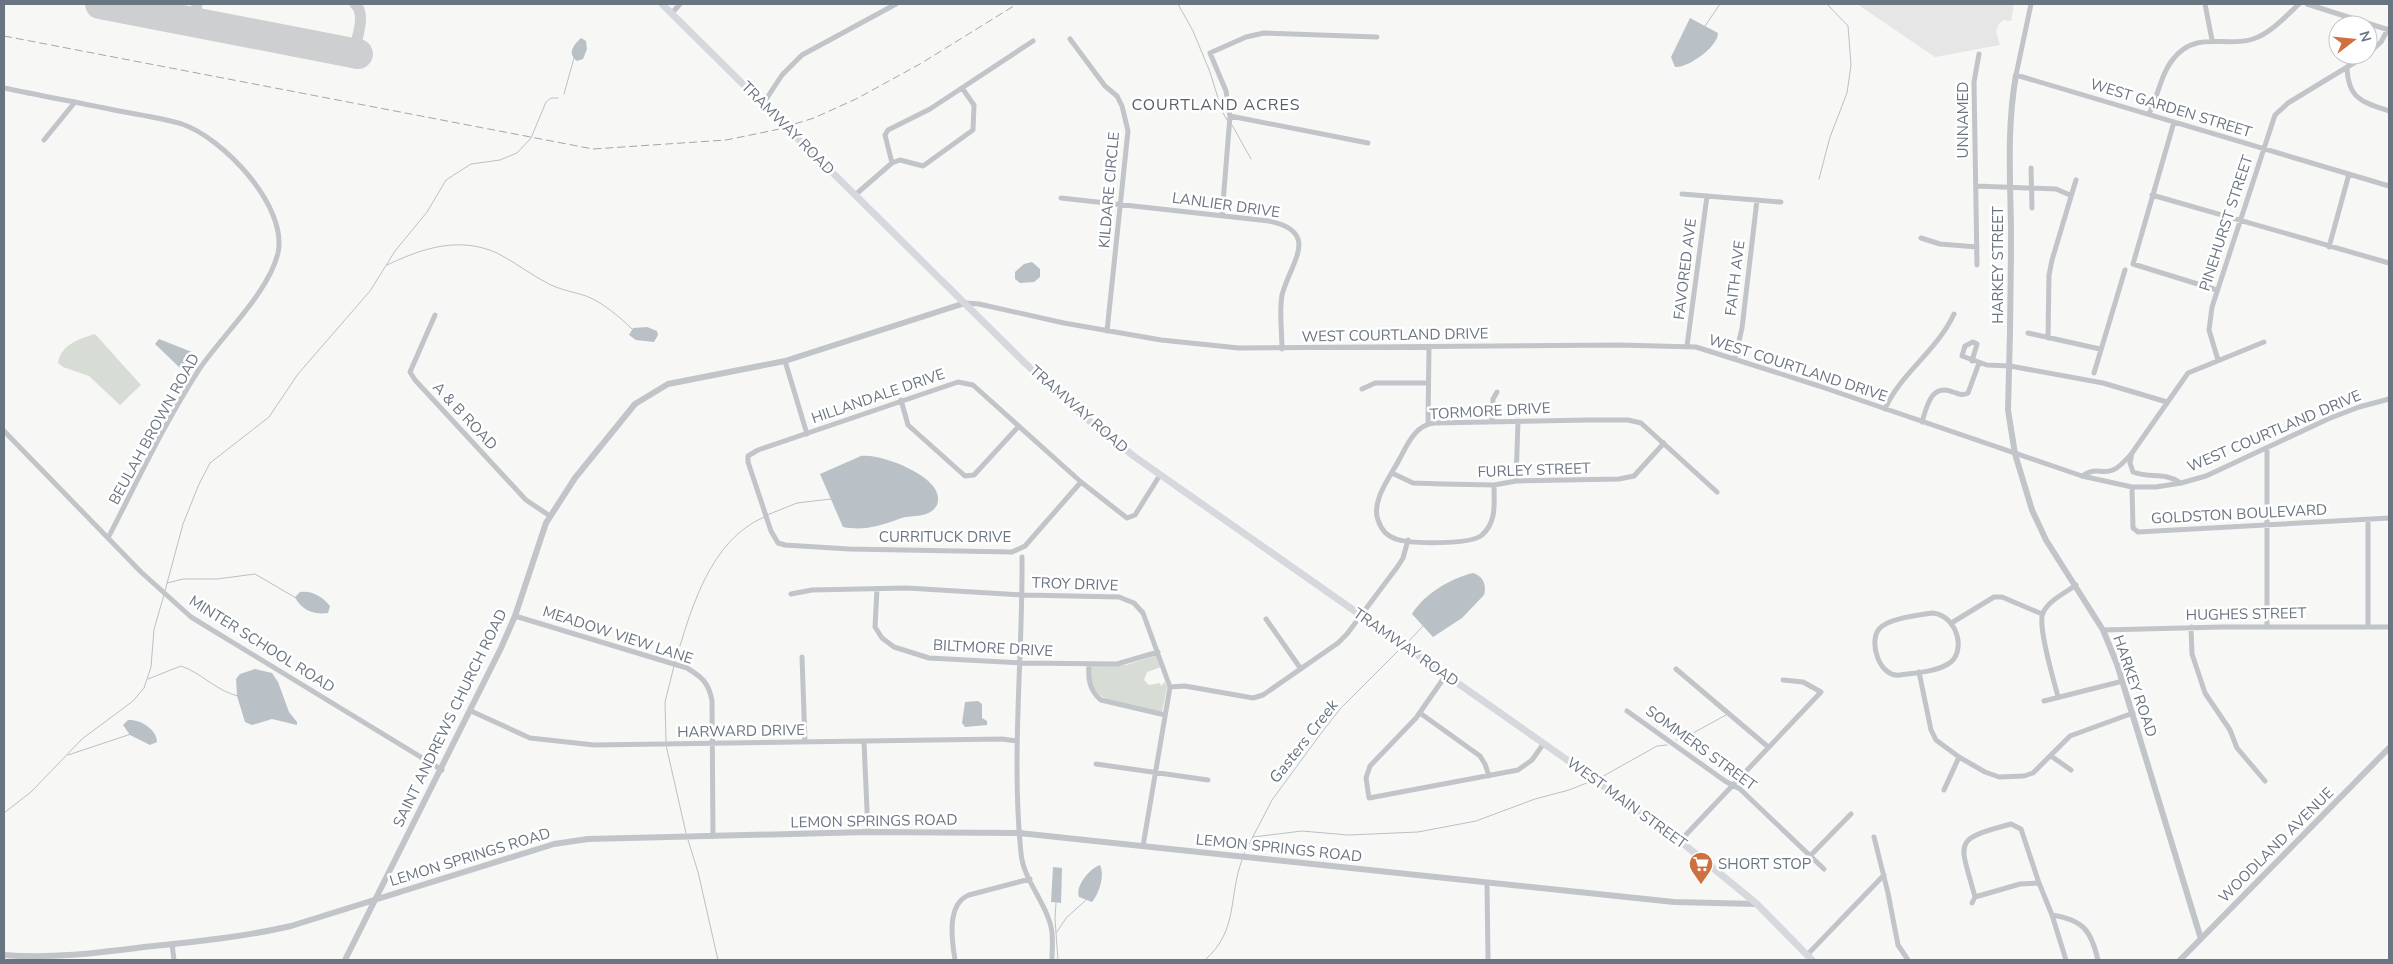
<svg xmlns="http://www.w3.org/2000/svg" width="2393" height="964" viewBox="0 0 2393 964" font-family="'Nunito Sans',sans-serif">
<rect width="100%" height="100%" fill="#f7f7f5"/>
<path fill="#e5e6e5" d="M1857,4H2014L2011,21L2003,20L1998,25L1996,32L2000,45L1935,57Z"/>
<path fill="#d7dcd5" d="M95,334L141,385L120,405L89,376L63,367L58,363C61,345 78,339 95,334Z
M1157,655L1161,667L1147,672L1144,680L1149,685L1160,683L1161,686L1165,682L1167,687L1162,712C1142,708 1098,707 1091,682C1090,678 1091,672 1091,666L1126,665Z"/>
<path fill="#b9c1c7" d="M1690,18L1718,33C1718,47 1688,68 1675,67L1671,57Z
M581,38L586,41L587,49L583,59L577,61C567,54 573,45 581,38Z
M1032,262L1040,269V277L1034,282L1020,283L1015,279V272L1024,264Z
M647,327L657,331L658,335L654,342L636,340L629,335L633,328Z
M159,339L192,352L180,368L155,344Z
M861,456C880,453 937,475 938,497C938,501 938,505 935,508C925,519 911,514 899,519C879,526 864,531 843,527L820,474Z
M1473,573C1483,576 1487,585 1484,595L1462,618L1433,637L1412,614C1424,594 1451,578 1473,573Z
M300,592C312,590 323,597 330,606L328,613C314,615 301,610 295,597Z
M255,669L272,673L278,682L289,712L297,722V725L272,719L252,725L245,722L237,696L236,679L240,674Z
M978,701L982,704V718L987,721V725L965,727L962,723L965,702Z
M128,720C140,719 157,729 157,742L150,745L130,735L123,725Z
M1100,865C1105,875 1099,894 1092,902L1079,897C1075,886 1090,868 1100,865Z
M1053,867L1062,868L1061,903L1051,902Z"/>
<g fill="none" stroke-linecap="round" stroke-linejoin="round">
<path stroke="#b9c1c7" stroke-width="1" d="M1178,4L1193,31L1210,72L1222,111L1227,120
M1705,26L1720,4
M564,94L574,58
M1232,125L1251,159
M1819,179L1830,137L1847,93L1851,65L1848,26L1827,4
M387,265C423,248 459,236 497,253C515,262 531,275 549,284C561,290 574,292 586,296C602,302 620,317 632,329
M767,515L797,503L831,499
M167,583L183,579H217L255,574L296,598
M165,591L183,524L199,484L210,463L269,417L298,374L370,291L395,251L427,212L446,180L471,164L500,160L517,153L531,138L546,102L551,98H558
M1406,644L1424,625
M675,662C691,610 709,541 764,517
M148,679L181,666C202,673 216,691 238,696
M1676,740L1684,738L1726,715
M666,741L665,702L674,666
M666,745L686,833
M68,755L131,734
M1598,779L1657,746L1667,745
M4,813L31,792L82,739L133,701L144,688L151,667L154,629L164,595
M1253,837L1302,831L1348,835L1418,832L1476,821L1535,799L1569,790L1592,781
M688,840L698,872L718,960
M1244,854L1272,800L1322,732L1340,709L1401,648
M1056,903L1055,919L1058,960
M1057,932L1066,918L1086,900
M1205,960C1239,930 1228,897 1242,860"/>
<path stroke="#cdcfd1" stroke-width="11" d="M194,22L197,4
M354,53C356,39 367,14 355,4"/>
<path stroke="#cdcfd1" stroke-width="30" d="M100,4L358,54"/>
<path stroke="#c1c4c8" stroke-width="5" d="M2031,4L2016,75L2389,186
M2205,4L2212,40
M2307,4L2389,30
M672,13L680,4
M1070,39L1105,86L1117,96L1122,106L1128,131L1107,331
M2368,54L2381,42L2388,29
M2347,67C2348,99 2362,102 2389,111
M4,88C42,96 81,103 119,111C140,115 162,118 182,124C223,138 288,206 278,253C268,294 222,335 198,371C164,424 137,482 108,538
M763,104L782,75L802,55L896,4
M2149,114C2158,96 2161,73 2174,58C2197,30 2226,48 2253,39C2271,33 2286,16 2299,4
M1230,116L1368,143
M2174,122L2133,264L2217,290
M44,140L75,102
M892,163L885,135L888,130L930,109L1033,41
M2031,168L2032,208
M1976,186L2056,189L2070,195
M1682,194L1781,202
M855,195L892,163L900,160L923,166L973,130L974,105L962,88
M2152,195L2389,263
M1061,198L1269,221C1322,232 1290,263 1282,295C1279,312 1282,332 1282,349
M1222,215L1230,116L1226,91L1210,53L1246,37L1264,33L1377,37
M1921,238L1940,244L1977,247
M2329,247L2349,174
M1977,265L1974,82L1979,54
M965,303L979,304L1064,323L1161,340L1239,348L1619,345L1696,347L1819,386L2082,476L2132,487H2156L2181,483L2206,476L2328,419L2359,407L2389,399
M435,315L410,372L415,380L526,500L550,516
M2028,333L2100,349
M2048,338L2049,275L2052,260L2076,180
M1687,346L1707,196
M1735,358L1742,328L1757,200
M2218,360L2209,330L2212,307L2275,115L2288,103L2367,55
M785,361L807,434
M1972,361L1977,344L1973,342L1965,346L1962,356L1987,365L2010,366L2103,383L2167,402
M2094,373L2125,270
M1362,389L1375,383H1428
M901,400L908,425L965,476L974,475L1019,426
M1885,409C1899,375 1937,351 1954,314
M1492,422L1493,399L1497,392
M1922,422C1927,406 1931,383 1953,392C1959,394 1962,396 1968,393L1979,363
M1428,424L1429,347
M4,431L141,572L191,617L442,770
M2267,448V626
M1392,473L1413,483L1443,484L1494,485L1516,481L1619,479L1634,476L1664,443
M2082,476C2097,466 2101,475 2113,470C2120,467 2127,459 2132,453
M1516,481L1518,421
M1081,482L1025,546L1012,552L849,549L785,545L778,543L771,531L748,462V456L758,450L958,382L973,385L1081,482L1127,518L1135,515L1160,475
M2181,483C2162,471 2152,479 2133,472L2130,463L2132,453L2188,373L2264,342
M1494,485C1494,503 1497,522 1482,535C1471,545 1410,544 1396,539C1386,536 1381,529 1378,520C1371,501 1390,477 1399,460C1407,445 1415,425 1434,423L1588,420H1628L1641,423L1717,492
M2132,487L2133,528L2138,532L2389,518
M1022,557C1023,656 1011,755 1021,853C1023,878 1043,899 1050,923C1054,934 1052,948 1052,960
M877,589L875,627L882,638L894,647L929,658L1021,663L1117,664L1158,652
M791,594L812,590L907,588L1023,595L1119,597L1134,603L1143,613L1170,687L1143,846
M1933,613C1958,616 1967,653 1948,664C1935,672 1915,673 1900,675C1880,678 1868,643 1879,629C1888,618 1920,615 1933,613Z
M515,616L687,668C702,677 709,683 712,701L713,836
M1266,619L1301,669
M1953,622L1994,597H2002L2042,614
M2368,626V520
M2191,627L2192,654L2205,693L2230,730L2237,748L2265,781
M2103,630L2222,627H2389
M802,657L805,742
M1089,664C1088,679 1089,690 1101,700L1165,715
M1676,669L1767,746
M1919,672L1931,730L1936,740L1959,757L1985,772L1999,777L2024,776L2033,773L2070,736L2133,713
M1446,675L1416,718L1370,766L1366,778L1369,798L1518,770L1532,760L1544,743
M1170,687L1185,686L1253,698L1263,695L1338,643L1347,634L1398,566L1403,558L1408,540
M2058,697C2054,681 2037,625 2043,613C2048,601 2065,593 2076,585
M2044,701L2123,681
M471,711L530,738L594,745L1002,739L1017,741
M1627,711L1725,781L1740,789L1824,869
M1420,713L1480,756L1485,764L1489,776
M864,742L868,832
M2051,756L2071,770
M1096,764L1208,780
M1944,790L1959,757
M1874,837L1888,893L1898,945L1908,960
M1680,841L1821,692L1803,682L1783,680
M1810,856L1851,814
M1487,883L1488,960
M1975,897C1960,841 1951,840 2011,824L2021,829L2039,883
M1972,903L1975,897L2020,884L2039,883L2052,915L2066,960
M2052,915C2083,920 2091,930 2098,960
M172,944L174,960
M1807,955L1884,875
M955,960C952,941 946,904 969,895L1030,879"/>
<path stroke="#c1c4c8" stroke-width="6" d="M2016,75C2007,125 2010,176 2011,227C2011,288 2010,349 2008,410L2015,454L2032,510L2046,540L2103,630L2117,664L2201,939
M4,955C51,959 97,953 144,947C194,942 243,937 291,926L554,844L588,839L669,837L868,832L1019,833L1674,902L1757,904
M345,960L501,648L515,616L546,523L575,478L635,404L668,384L785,361L965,303
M2180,960L2389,748"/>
<path stroke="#d5d8dc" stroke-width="7" d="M662,4L1026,364L1082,415L1135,457L1563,757L1680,841L1757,904L1812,960"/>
<path stroke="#a3a7ad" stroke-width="1" stroke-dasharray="8 4" stroke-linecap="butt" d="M4,36L593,149L726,140L775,130L814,118L856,99L920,64L1017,4"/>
</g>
<defs>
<symbol id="supermarket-pin" viewBox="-11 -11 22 30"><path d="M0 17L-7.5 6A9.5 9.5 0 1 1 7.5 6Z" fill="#ce703f" stroke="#fff"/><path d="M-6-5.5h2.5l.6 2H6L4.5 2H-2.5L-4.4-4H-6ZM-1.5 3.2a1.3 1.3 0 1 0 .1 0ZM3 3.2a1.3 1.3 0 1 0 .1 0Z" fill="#fff"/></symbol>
</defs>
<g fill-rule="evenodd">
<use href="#supermarket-pin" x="1687" y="850" width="28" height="38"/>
</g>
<g text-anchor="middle" stroke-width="5" stroke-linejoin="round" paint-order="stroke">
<g font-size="15" fill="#6a7582" stroke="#fff">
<text transform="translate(2171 108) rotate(17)" y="5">WEST GARDEN STREET</text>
<text transform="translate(1963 120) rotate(-90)" y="5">UNNAMED</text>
<text transform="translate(788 128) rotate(45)" y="5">TRAMWAY ROAD</text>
<text transform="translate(1109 190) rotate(-85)" y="5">KILDARE CIRCLE</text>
<text transform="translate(1226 205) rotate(8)" y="5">LANLIER DRIVE</text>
<text transform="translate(2226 223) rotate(-72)" y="5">PINEHURST STREET</text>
<text transform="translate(1998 265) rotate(-90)" y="5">HARKEY STREET</text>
<text transform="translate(1685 269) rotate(-83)" y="5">FAVORED AVE</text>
<text transform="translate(1735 278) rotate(-83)" y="5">FAITH AVE</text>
<text transform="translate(1395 335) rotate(-1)" y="5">WEST COURTLAND DRIVE</text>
<text transform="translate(1798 368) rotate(18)" y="5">WEST COURTLAND DRIVE</text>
<text transform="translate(878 396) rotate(-19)" y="5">HILLANDALE DRIVE</text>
<text transform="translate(1079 409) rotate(41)" y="5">TRAMWAY ROAD</text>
<text transform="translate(1490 411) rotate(-3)" y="5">TORMORE DRIVE</text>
<text transform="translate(465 416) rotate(47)" y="5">A &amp; B ROAD</text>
<text transform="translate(154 429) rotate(-61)" y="5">BEULAH BROWN ROAD</text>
<text transform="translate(2274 431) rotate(-23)" y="5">WEST COURTLAND DRIVE</text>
<text transform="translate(1534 470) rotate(-2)" y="5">FURLEY STREET</text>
<text transform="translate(2239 514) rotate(-3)" y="5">GOLDSTON BOULEVARD</text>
<text x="945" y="542">CURRITUCK DRIVE</text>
<text transform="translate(1075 584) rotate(2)" y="5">TROY DRIVE</text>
<text transform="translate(2246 614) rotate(-1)" y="5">HUGHES STREET</text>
<text transform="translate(618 635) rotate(18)" y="5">MEADOW VIEW LANE</text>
<text transform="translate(262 644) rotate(32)" y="5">MINTER SCHOOL ROAD</text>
<text transform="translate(1406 647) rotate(35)" y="5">TRAMWAY ROAD</text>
<text transform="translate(993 648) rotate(3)" y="5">BILTMORE DRIVE</text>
<text transform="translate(2135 686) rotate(71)" y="5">HARKEY ROAD</text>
<text transform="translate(450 718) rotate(-64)" y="5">SAINT ANDREWS CHURCH ROAD</text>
<text transform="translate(741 731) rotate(-1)" y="5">HARWARD DRIVE</text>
<text transform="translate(1701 748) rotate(36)" y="5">SOMMERS STREET</text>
<text transform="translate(1627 803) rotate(36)" y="5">WEST MAIN STREET</text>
<text transform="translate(874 821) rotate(-1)" y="5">LEMON SPRINGS ROAD</text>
<text transform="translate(2276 845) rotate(-45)" y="5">WOODLAND AVENUE</text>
<text transform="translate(1279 848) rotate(6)" y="5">LEMON SPRINGS ROAD</text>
<text transform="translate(470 857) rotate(-17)" y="5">LEMON SPRINGS ROAD</text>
</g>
<g font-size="15" fill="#6a7582" stroke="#fff" text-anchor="start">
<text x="1718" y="869">SHORT STOP</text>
</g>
<g font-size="16" letter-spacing="1" fill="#575f68" stroke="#fff">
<text x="1216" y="110">COURTLAND ACRES</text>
</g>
<g font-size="16" font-style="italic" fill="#66757e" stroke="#fff">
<text transform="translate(1303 741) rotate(-52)" y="6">Gasters Creek</text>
</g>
</g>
<rect width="2393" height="964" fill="none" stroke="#6a7582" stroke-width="10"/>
<g transform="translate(2353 40) rotate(74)"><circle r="24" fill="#ffffff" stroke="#c3c8cd"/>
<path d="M0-4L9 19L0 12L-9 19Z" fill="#ce703f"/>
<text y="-8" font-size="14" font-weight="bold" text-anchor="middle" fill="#6a7582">N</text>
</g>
</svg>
